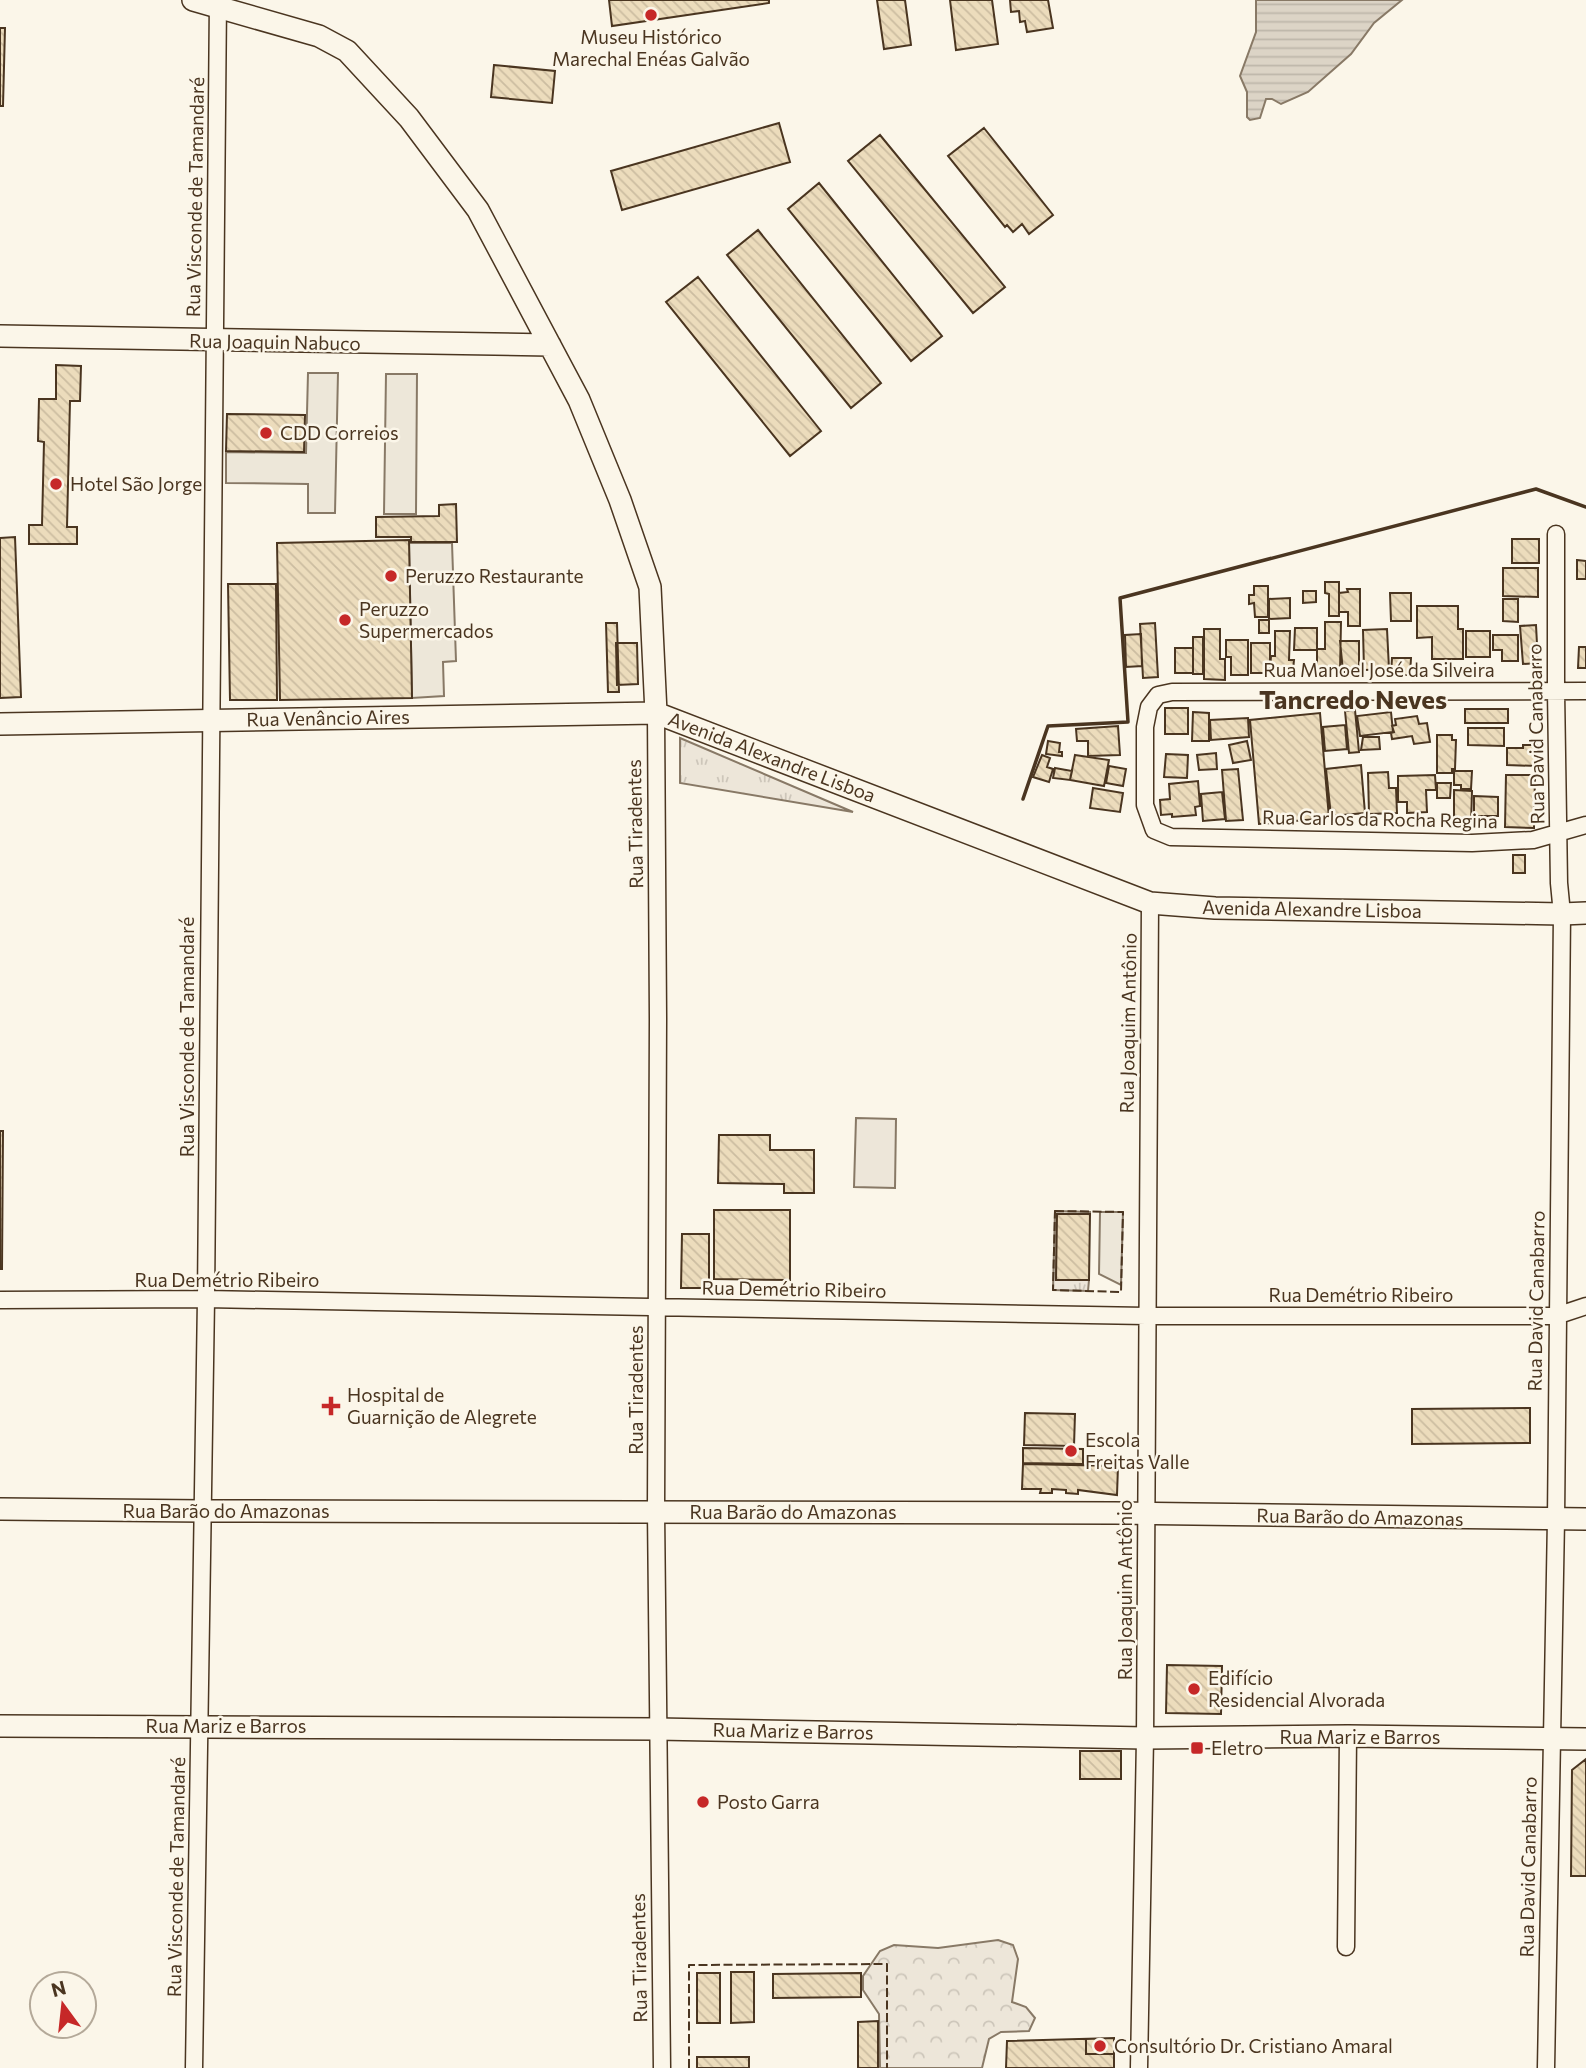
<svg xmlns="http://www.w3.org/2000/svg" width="1586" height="2068" viewBox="0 0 1586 2068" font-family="Commissioner,sans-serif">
<defs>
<pattern id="grass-tufts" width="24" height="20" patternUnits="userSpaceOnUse" patternTransform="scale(1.75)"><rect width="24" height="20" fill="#ede6d9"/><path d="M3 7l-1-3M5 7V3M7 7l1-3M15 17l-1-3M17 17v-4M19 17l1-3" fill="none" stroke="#cdc6ba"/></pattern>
<pattern id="forest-crowns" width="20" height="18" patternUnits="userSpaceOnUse" patternTransform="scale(1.75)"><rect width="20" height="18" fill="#ede6d9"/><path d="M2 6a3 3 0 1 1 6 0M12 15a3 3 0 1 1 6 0" fill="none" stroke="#cdc6ba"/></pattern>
<pattern id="water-rules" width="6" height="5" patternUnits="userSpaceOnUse" patternTransform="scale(1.75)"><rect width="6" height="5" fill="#dcd4c6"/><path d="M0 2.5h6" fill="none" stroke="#beb7aa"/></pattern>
<pattern id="building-back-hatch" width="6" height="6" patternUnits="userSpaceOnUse" patternTransform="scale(1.75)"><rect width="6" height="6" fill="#ecdcbc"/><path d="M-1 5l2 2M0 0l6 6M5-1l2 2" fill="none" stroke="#ccbda1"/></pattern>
</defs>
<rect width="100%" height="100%" fill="#fbf6e9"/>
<path fill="url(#grass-tufts)" stroke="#887966" stroke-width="2" d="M680,738L853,812L680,783Z
M1055,1211L1090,1212V1214H1057L1056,1279L1089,1280L1088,1291L1053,1290Z"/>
<path fill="url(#forest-crowns)" stroke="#887966" stroke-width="2" d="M998,1940L1013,1945L1018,1959L1012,2002L1026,2007L1035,2018L1029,2031L1001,2032L989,2039L982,2068H880L879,2014L863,1990V1976L880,1951L894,1945L938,1948Z"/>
<path fill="#ede6d9" stroke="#887966" stroke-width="2" d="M856,1118L896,1119L895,1188L854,1187Z"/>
<path fill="#ede7d9" stroke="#887966" stroke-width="2" d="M308,373H338L335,513H308V484L226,483V452L306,453Z
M386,374H417L416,514H384Z
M409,543H452L456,661L443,662L444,696L412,698Z
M1100,1212H1123L1121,1285L1099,1274Z"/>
<path fill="url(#water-rules)" stroke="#887966" stroke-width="2" d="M1256,0H1402L1374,23L1351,54L1308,92L1281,104L1272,99H1266L1260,118L1250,120L1247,117V92L1240,76L1256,32Z"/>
<path fill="url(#building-back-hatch)" stroke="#4a3520" stroke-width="2" d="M609,0H769V3L612,26Z
M877,0H905L911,45L884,49Z
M950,0H992L998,44L956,50Z
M1010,0H1048L1053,28L1027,32L1025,21L1020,22L1019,11L1011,12Z
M0,28H5L3,106H0Z
M494,65L555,71L552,103L491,97Z
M779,123L790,162L622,210L611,171Z
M984,128L1053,215L1029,234L1022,224L1013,232L1007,225L1005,227L948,156Z
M880,135L1005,287L973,313L848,161Z
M819,183L942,336L911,361L788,209Z
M758,230L881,383L851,408L727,255Z
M698,277L821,431L790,456L666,302Z
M56,365L81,366L80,401H70L67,527H77V544H29V525H42L44,442L38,441L39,399H56Z
M227,414L305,415L304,452L226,451Z
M456,504L457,542H411V537H376V517L439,516V505Z
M15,537L21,697L0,698V538Z
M1512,539H1539V563H1512Z
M409,540L412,698L280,700L277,543Z
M1577,560L1586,561V579H1577Z
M1503,568H1538V597L1503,596Z
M1325,582H1339V616H1329V594L1325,593Z
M228,584H276L277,700H230Z
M1254,586H1268V617H1255L1254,603L1249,604V595H1254Z
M1347,589H1360V626H1348V612H1339V593L1348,592Z
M1303,591H1316V602L1303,603Z
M1390,593H1411V621H1391Z
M1290,598V618L1269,619V599Z
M1503,599H1518V622L1503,621Z
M1417,606H1458V629H1463V659H1432V637L1417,638Z
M1259,620H1269V633H1259Z
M1325,622H1341L1340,671H1317V649H1325Z
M606,623H617L619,692H608Z
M1155,623L1158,677L1143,678L1140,624Z
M1536,625L1538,663L1523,664L1520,626Z
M1295,628H1317V650H1294Z
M1204,629H1220V659H1225V680L1204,679Z
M1387,629L1389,669L1364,670L1363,630Z
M1275,631H1290L1289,660H1294L1293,670H1270L1271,656H1275Z
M1466,631H1490V657H1466Z
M1141,634L1142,666L1126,667L1125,635Z
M1493,635H1518V661H1502V650H1493Z
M1193,637H1203V674H1193Z
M1226,640H1248V675H1231V657H1226Z
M1340,641H1359V676H1350V672H1340L1343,671Z
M616,643H637L638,684L617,685Z
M1251,643H1270V673H1251Z
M1579,647H1586V668H1578Z
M1175,648H1193V673H1175Z
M1392,658H1411L1410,675H1391Z
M1165,708H1188V734H1165Z
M1465,709H1508V723H1465Z
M1355,710L1359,752L1349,753L1345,711Z
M1193,712L1209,713V741H1192Z
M1391,712L1393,732L1360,736L1357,716Z
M1320,713L1329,818L1259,824L1250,720Z
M1417,716L1419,724L1427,723L1430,742L1414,744L1412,736L1392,739L1391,733L1394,732L1392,726L1396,725L1395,719Z
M1248,718L1249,737L1211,740L1210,720Z
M1345,725L1347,749L1325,751L1323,727Z
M1118,726L1120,755L1088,756V741H1077L1076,729Z
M1468,728H1504V746L1468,745Z
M1437,735H1452V740H1456L1455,769H1452V773H1437Z
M1363,737H1379L1380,749L1361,750Z
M1048,741L1060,743L1059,752H1062V756L1046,754Z
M1247,741L1251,760L1233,763L1229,745Z
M1523,745H1537V766L1507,765V748H1523Z
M1216,753L1217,769L1199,770L1197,755Z
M1166,754L1188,755L1187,778L1164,777Z
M1042,755L1050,758L1047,767L1053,769L1049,782L1033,777Z
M1075,755L1109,760L1104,786L1070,780Z
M1361,765L1365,813L1331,816L1326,769Z
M1109,766L1126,769L1123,786L1106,783Z
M1055,768L1072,771L1070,780L1053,778Z
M1238,769L1243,820L1226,821L1222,770Z
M1454,771H1472L1471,789H1461V785H1454Z
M1388,772L1389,788H1396L1397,813L1369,814L1368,773Z
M1435,775L1436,790H1426L1427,812L1407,813V802H1398V776Z
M1506,775H1535L1534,828L1505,827Z
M1198,781L1200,806L1195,807L1196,815L1172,817V814L1161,815L1160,800L1170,799L1169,784Z
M1437,783H1451L1450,798H1437Z
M1093,788L1123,793L1120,812L1090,808Z
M1454,790L1472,791L1471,825H1454Z
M1222,792L1225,819L1203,821L1201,794Z
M1474,796L1498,797V816H1474Z
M1513,855H1525V873H1513Z
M0,1131H3L2,1269H0Z
M719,1135H770V1150H814V1193H784V1184L718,1183Z
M714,1210H790V1280L714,1279Z
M1057,1214H1090L1089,1280H1056Z
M682,1234H709V1288H681Z
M1530,1408V1443L1412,1444V1409Z
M1025,1413L1075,1414L1074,1446L1024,1445Z
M1023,1448L1083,1449V1464L1023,1463Z
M1023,1464L1118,1466L1117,1495L1078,1490V1494L1066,1493V1490L1052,1489V1493H1040L1041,1489H1022Z
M1167,1665L1222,1666L1221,1714L1166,1713Z
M1080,1751H1121V1779H1080Z
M1586,1759V1876H1571L1572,1770Z
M731,1972H754V2022L731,2023Z
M697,1973H720V2023H697Z
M861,1973V1997L773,1998V1974Z
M878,2021V2068H858V2022Z
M1114,2038V2068H1006L1007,2041Z
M1114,2038V2054H1086V2039Z
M697,2057H749V2068H697Z"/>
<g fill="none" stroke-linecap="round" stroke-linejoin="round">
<defs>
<path id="minor" d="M1586,691L1172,692L1158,695L1149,707L1145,727V805L1154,830L1171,837L1472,843L1533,840L1586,825
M656,713L658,1019L656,1511L662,2068
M0,1300L206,1299L1146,1316H1556L1586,1306
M1346,1947L1348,1736
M194,2068L206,1299L218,0
M1139,2068L1145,1738L1150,903
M1546,2068L1556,1519L1562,914L1559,883L1556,691V534"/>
<path id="tertiary" d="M193,0L319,36L347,51L409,118L478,210L579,400L620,500L650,587L656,713
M0,336L550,345
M0,724L656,713L1150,903L1215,908L1562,914L1586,913
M0,1509L203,1511L1115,1513L1586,1519
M0,1726L657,1729L1145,1738L1348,1736L1586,1739"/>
</defs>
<use href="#minor" stroke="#4a3520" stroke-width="19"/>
<use href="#tertiary" stroke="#4a3520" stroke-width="24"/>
<use href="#minor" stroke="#fbf6e9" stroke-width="16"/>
<use href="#tertiary" stroke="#fbf6e9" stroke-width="21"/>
<path stroke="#4a3520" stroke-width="2" stroke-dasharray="9 3.5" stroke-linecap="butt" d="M1055,1211L1123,1212L1121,1292L1053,1290Z
M689,2068V1965L887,1964V2068"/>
<path stroke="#4a3520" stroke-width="3.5" d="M1023,799L1048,726L1128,722L1120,598L1536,489L1586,507"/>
</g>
<g fill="#c62828" stroke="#fbf6e9" stroke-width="2.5">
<circle cx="651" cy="15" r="7"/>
<circle cx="266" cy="433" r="7"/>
<circle cx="56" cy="484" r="7"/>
<circle cx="391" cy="576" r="7"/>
<circle cx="345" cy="620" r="7"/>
<path d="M327.5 1395.5h7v7h7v7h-7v7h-7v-7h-7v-7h7z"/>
<circle cx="1071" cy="1451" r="7"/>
<circle cx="1194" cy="1689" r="7"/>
<rect x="1190" y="1741" width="14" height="14" rx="3.5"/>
<circle cx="703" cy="1802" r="7"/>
<circle cx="1100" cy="2046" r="7"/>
</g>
<g text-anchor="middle" stroke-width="5" stroke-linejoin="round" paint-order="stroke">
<g font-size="19" fill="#4a3520" stroke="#fbf6e9" text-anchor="start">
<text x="651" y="44" text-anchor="middle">Museu Histórico<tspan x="651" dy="22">Marechal Enéas Galvão</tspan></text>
<text x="280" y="440">CDD Correios</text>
<text x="70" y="491">Hotel São Jorge</text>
<text x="405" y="583">Peruzzo Restaurante</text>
<text x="359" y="616">Peruzzo<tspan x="359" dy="22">Supermercados</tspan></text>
<text x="347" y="1402">Hospital de<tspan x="347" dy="22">Guarnição de Alegrete</tspan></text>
<text x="1085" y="1447">Escola<tspan x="1085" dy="22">Freitas Valle</tspan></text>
<text x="1208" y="1685">Edifício<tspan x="1208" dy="22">Residencial Alvorada</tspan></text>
<text x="1211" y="1755">Eletro</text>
<text x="717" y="1809">Posto Garra</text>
<text x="1114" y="2053">Consultório Dr. Cristiano Amaral</text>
</g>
<g font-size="19" fill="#4a3520" stroke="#fbf6e9">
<text transform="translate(195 197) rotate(-89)" y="7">Rua Visconde de Tamandaré</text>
<text transform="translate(275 342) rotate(1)" y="7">Rua Joaquin Nabuco</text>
<text x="1379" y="677">Rua Manoel José da Silveira</text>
<text transform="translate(328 718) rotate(-1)" y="7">Rua Venâncio Aires</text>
<text transform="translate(1536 734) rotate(-91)" y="7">Rua David Canabarro</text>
<text transform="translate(772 757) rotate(21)" y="7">Avenida Alexandre Lisboa</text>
<text transform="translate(1380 819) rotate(1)" y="7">Rua Carlos da Rocha Regina</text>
<text transform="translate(635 824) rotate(-91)" y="7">Rua Tiradentes</text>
<text transform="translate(1312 909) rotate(1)" y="7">Avenida Alexandre Lisboa</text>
<text transform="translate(1128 1023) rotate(-89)" y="7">Rua Joaquim Antônio</text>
<text transform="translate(187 1037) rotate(-90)" y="7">Rua Visconde de Tamandaré</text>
<text x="227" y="1287">Rua Demétrio Ribeiro</text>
<text transform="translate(794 1289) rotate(1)" y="7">Rua Demétrio Ribeiro</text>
<text x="1361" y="1302">Rua Demétrio Ribeiro</text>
<text transform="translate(1536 1301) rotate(-89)" y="7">Rua David Canabarro</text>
<text transform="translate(636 1390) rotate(-90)" y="7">Rua Tiradentes</text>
<text x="226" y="1518">Rua Barão do Amazonas</text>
<text x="793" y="1519">Rua Barão do Amazonas</text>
<text transform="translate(1360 1517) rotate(1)" y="7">Rua Barão do Amazonas</text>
<text transform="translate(1125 1590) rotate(-90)" y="7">Rua Joaquim Antônio</text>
<text x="226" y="1733">Rua Mariz e Barros</text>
<text transform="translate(793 1731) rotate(1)" y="7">Rua Mariz e Barros</text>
<text x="1360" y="1744">Rua Mariz e Barros</text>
<text transform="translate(1528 1867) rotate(-89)" y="7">Rua David Canabarro</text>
<text transform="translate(176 1877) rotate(-89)" y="7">Rua Visconde de Tamandaré</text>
<text transform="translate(639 1958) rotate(-91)" y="7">Rua Tiradentes</text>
</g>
<g font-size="26" font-weight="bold" fill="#4a3520" stroke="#fbf6e9">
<text x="1353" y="709">Tancredo Neves</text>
</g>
</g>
<g transform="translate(63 2005) rotate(345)"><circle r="33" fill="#fbf6e9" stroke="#b4a999" stroke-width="2"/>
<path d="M0-5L12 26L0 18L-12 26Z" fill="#c62828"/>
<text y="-10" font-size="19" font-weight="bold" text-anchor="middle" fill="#4a3520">N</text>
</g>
</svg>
